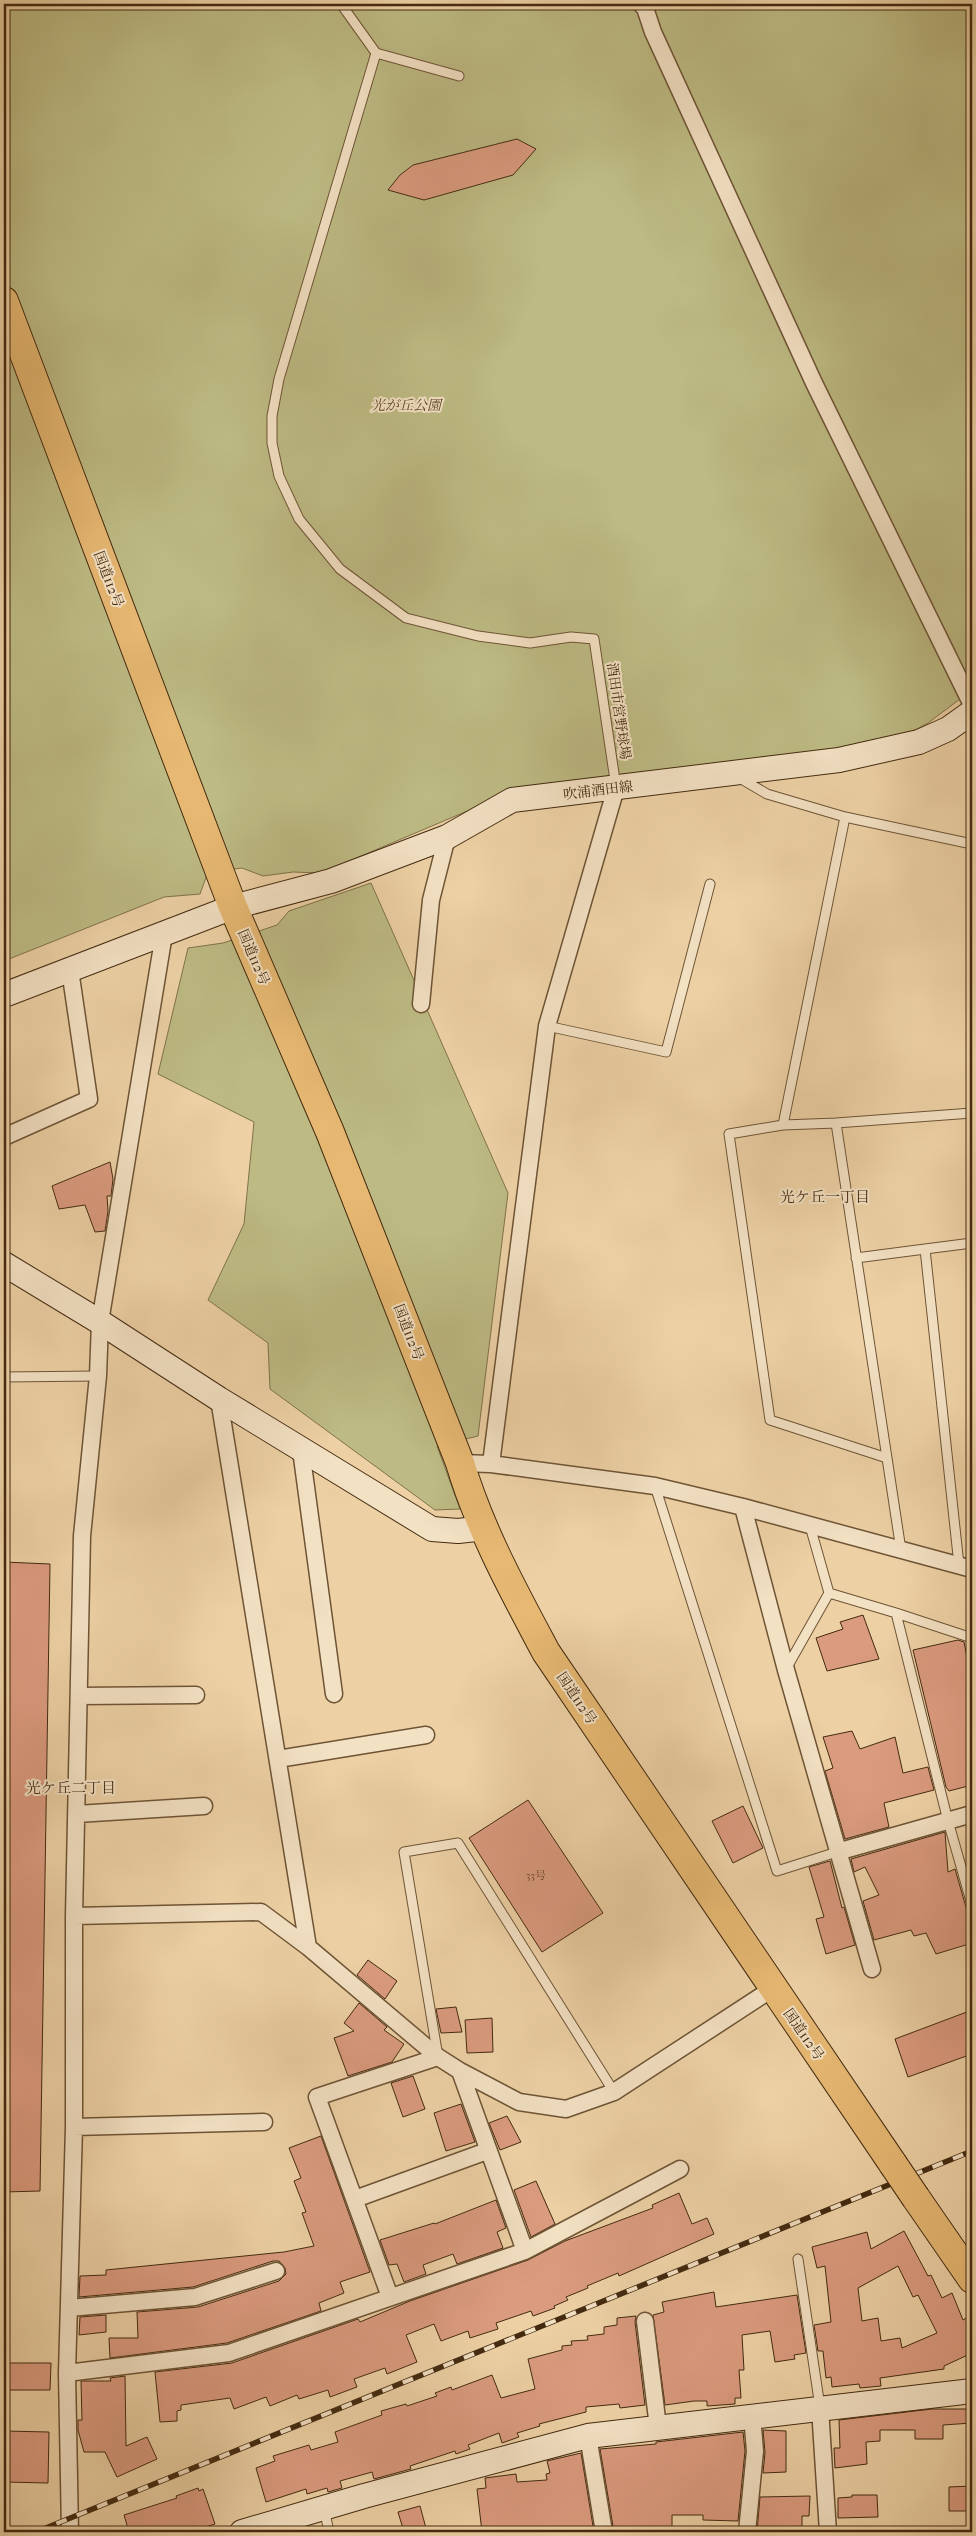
<svg xmlns="http://www.w3.org/2000/svg" width="976" height="2536" viewBox="0 0 976 2536" font-family="'IM FELL French Canon','Noto Serif JP',serif">
<rect width="100%" height="100%" fill="#edd1a5"/>
<filter id="stains"><feTurbulence type="fractalNoise" baseFrequency=".004" numOctaves="4"/><feColorMatrix values="0 0 0 0 .2 0 0 0 0 .09 0 0 0 0 .02 0 0 0 .5 -.17"/></filter>
<radialGradient id="worn" r=".72"><stop offset=".6" stop-color="#630" stop-opacity="0"/><stop offset="1" stop-color="#630" stop-opacity=".3"/></radialGradient>
<path fill="#bdba83" stroke="#80724a" d="M4,4H972V690L928,723L889,744L505,795L321,873L293,872L263,876L242,868L208,872L200,894L164,897L4,961Z
M371,883L508,1193L478,1436L437,1446L460,1509L435,1510L270,1389L268,1343L208,1300L244,1224L254,1122L158,1074L188,948L223,943L277,925L289,911Z"/>
<path fill="#db9b7f" stroke="#432a10" fill-rule="evenodd" d="M517,139L536,149L513,175L424,200L388,190L400,175L413,165Z
M110,1162L113,1179L111,1196H107L108,1211L105,1231L95,1232L85,1205L59,1209L52,1186Z
M4,1562L50,1564L40,2191L4,2192Z
M863,1615L879,1659L827,1671L816,1638L843,1629L840,1622Z
M958,1640L964,1642L970,1673H972V1785L949,1791L946,1787L913,1650Z
M852,1731L860,1749L895,1737L903,1773L928,1767L934,1790L884,1803L889,1827L845,1839L825,1771L833,1768L823,1737Z
M528,1800L603,1913L542,1952L469,1838Z
M743,1806L763,1848L733,1863L712,1821Z
M945,1832L948,1872L955,1869L972,1928V1943L936,1954L926,1933L914,1936L911,1930L874,1940L863,1901L879,1895L865,1867L854,1872L851,1859Z
M830,1861L842,1908L844,1907L855,1945L826,1954L816,1919L824,1917L809,1867Z
M368,1960L397,1981L385,1999L357,1975Z
M359,2003L387,2027L384,2030L404,2044L392,2062L348,2076L334,2038L354,2031L344,2023Z
M456,2007L462,2032L441,2033L436,2009Z
M972,2010V2054L908,2077L895,2039Z
M492,2018L493,2052L467,2053L465,2020Z
M413,2076L425,2109L403,2117L391,2083Z
M461,2104L475,2142L446,2151L434,2113Z
M507,2116L521,2142L500,2150L489,2123Z
M321,2136L370,2272L340,2282L344,2293L319,2303L321,2311L227,2343L110,2358L109,2338H138L137,2312L198,2307L279,2281L286,2274L285,2268L279,2261H273L193,2287L79,2297L80,2276L106,2275V2270L284,2252L314,2246L302,2213L306,2212L294,2181L301,2178L289,2148Z
M536,2181L555,2224L531,2237L514,2190Z
M679,2193L692,2224L707,2218L714,2234L619,2276L618,2273L587,2286L588,2288L566,2297L568,2300L554,2306L555,2308L533,2316L531,2311L496,2323L498,2329L470,2338L468,2331L441,2341L434,2324L406,2335L417,2362L387,2374L385,2368L354,2379L357,2387L330,2397L328,2390L299,2399L297,2395L270,2406L266,2397L234,2409L230,2398L181,2405V2410L177,2411V2421L160,2422L155,2372L232,2363L358,2319L360,2322L410,2301L528,2260L565,2241L653,2208L652,2205Z
M496,2200L506,2228L497,2232L503,2248L457,2264L453,2254L423,2265L426,2274L404,2282L397,2264L389,2265L380,2240L434,2223L435,2224Z
M904,2231L928,2276L931,2275L942,2298L952,2293L963,2320L968,2317L972,2326V2353L944,2366V2369L880,2378L881,2386L860,2388L859,2384L832,2387L831,2377L826,2378L823,2351H818L814,2325L831,2322L825,2266L817,2268L812,2247L867,2232L871,2249ZM898,2266L913,2297L918,2295L937,2333L902,2348L900,2338L881,2341L878,2318L862,2321L858,2288Z
M714,2292L716,2307L797,2295L806,2353L794,2355L795,2359L775,2362L770,2331L742,2335L744,2370H739L741,2398H735V2404L707,2406V2401H694L665,2405L653,2315L664,2312L662,2302Z
M106,2315V2332L79,2335L80,2317Z
M636,2316L635,2322L645,2405L620,2408L619,2404L586,2407V2412L539,2424L540,2426L517,2433L519,2437L502,2443L499,2433L468,2445L470,2449L456,2454L455,2451L410,2466L411,2469L374,2479L372,2472L340,2481L342,2488L328,2492L327,2488L307,2494L306,2489L266,2502L256,2468L275,2461L273,2456L309,2445L311,2450L338,2442L335,2432L382,2415L381,2411L406,2404L407,2406L437,2396L435,2393L451,2387L452,2390L492,2375L501,2398L535,2389L528,2359L562,2350V2346L572,2345L571,2341L588,2340L587,2336L604,2334V2327L617,2325V2318Z
M4,2363H51L50,2390H4Z
M125,2376L126,2446L147,2437L157,2459L117,2477L105,2452H84L78,2430V2420H82L81,2381H111L110,2378Z
M932,2409H972V2423L943,2425V2439H915V2430H880V2441L866,2442L867,2464L835,2468L834,2448H840L839,2420Z
M763,2430L786,2431V2472L763,2473L765,2452Z
M4,2431L49,2432L48,2483L4,2482Z
M743,2432L745,2451L738,2521L703,2520V2515H672V2528H659L657,2532H614L600,2449L656,2444V2442Z
M581,2453L594,2532H482L477,2489L486,2488L485,2478L516,2474L517,2482L547,2480L546,2474L550,2473L547,2461Z
M972,2486V2511H949V2487Z
M198,2488L199,2491L203,2489L215,2524L196,2530L194,2526L175,2532H129L124,2515L177,2498L176,2496Z
M852,2495H877L878,2517L838,2518V2498L852,2497Z
M810,2496L809,2516H802V2532H757L760,2497Z
M420,2506L427,2532H404L398,2512Z"/>
<g fill="none" stroke-linecap="round" stroke-linejoin="round">
<defs>
<path id="lane" d="M341,4L376,53L279,379L272,416V443L279,476L299,519L340,569L406,618L478,636L530,643L571,637L594,639L616,787
M376,53L459,76
M738,777L767,794L845,817L972,844
M845,817L783,1125L836,1123L972,1113
M547,1026L666,1052L710,884
M836,1123L901,1550
M783,1125L729,1134L770,1420L887,1458
M856,1258L925,1249
M4,1377L98,1376
M655,1486L777,1871L837,1852
M810,1526L829,1593L896,1613L948,1821L972,1905
M959,1565L925,1249L972,1243
M896,1613L972,1638
M786,1669L829,1593
M438,2057L404,1852L458,1843L614,2092
M798,2259L820,2407
M324,2508L329,2532"/>
<path id="street" d="M641,4L645,8L653,32L814,383L972,705
M421,1004L431,900L447,837
M4,1137L89,1099L70,970
M219,1399L308,1947L438,2057L460,2071L519,2102L566,2109L614,2092L772,1989
M301,1450L334,1694
M460,1463L491,1464L547,1026L616,788
M491,1464L655,1486L743,1507L972,1569
M743,1507L786,1670L872,1969
M79,1696L196,1695
M278,1759L426,1735
M77,1814L204,1806
M837,1852L972,1814
M74,1916L261,1912L308,1947
M460,2071L525,2251
M74,2127L264,2122
M355,2199L487,2151
M390,2297L317,2097L438,2057
M69,2308L195,2297L276,2271
M645,2321L658,2427
M67,2373L229,2353L525,2251L680,2169
M820,2408L828,2532
M588,2436L604,2532
M70,2532L67,2373L74,2127V1916L82,1536L98,1376L100,1322L164,934
M747,2532L755,2451L752,2416"/>
<path id="secondary" d="M4,995L233,907L331,881L447,837L512,800L839,760L919,742L948,729L972,712
M4,1264L100,1322L219,1399L432,1529L458,1531L485,1528
M242,2532L364,2496L588,2436L972,2391"/>
<path id="highway" d="M4,301L233,907L330,1132L460,1463C480,1530 513,1590 546,1652L893,2164
M916,2198L972,2279"/>
</defs>
<use href="#lane" stroke="#6e5435" stroke-width="11"/>
<use href="#street" stroke="#6e5435" stroke-width="19"/>
<use href="#secondary" stroke="#432a10" stroke-width="26"/>
<use href="#highway" stroke="#432a10" stroke-width="30"/>
<use href="#lane" stroke="#f3e1c4" stroke-width="9"/>
<use href="#street" stroke="#f3e1c4" stroke-width="16"/>
<use href="#secondary" stroke="#f3e1c4" stroke-width="24"/>
<use href="#highway" stroke="#e6b872" stroke-width="28"/>
<defs>
<path id="rail" d="M36,2532L972,2151"/>
</defs>
<use href="#rail" stroke="#432a10" stroke-width="5.5"/>
<use href="#rail" stroke="#f3e1c4" stroke-width="4" stroke-dasharray="11" stroke-linecap="butt"/>
<defs>
<path id="highway-bridge" d="M893,2164L916,2198"/>
</defs>
<use href="#highway-bridge" stroke="#432a10" stroke-width="30" stroke-linecap="butt"/>
<use href="#highway-bridge" stroke="#e6b872" stroke-width="28"/>
</g>
<g text-anchor="middle" stroke-width="4" stroke-linejoin="round" paint-order="stroke">
<g font-size="11" fill="#69462c">
<text x="536" y="1879">33号</text>
</g>
<g font-size="14" font-style="italic" fill="#5b4727" stroke="#f3e1c4">
<text x="406" y="410">光が丘公園</text>
</g>
<g font-size="14" fill="#432a10" stroke="#f3e1c4">
<text transform="translate(109 579) rotate(69)" y="5">国道112号</text>
<text transform="translate(619 711) rotate(82)" y="5">酒田市営野球場</text>
<text transform="translate(598 790) rotate(-7)" y="5">吹浦酒田線</text>
<text transform="translate(254 957) rotate(67)" y="5">国道112号</text>
<text transform="translate(409 1332) rotate(69)" y="5">国道112号</text>
<text transform="translate(577 1698) rotate(56)" y="5">国道112号</text>
<text transform="translate(804 2034) rotate(55)" y="5">国道112号</text>
</g>
<g font-size="15" fill="#432a10" stroke="#f3e1c4">
<text x="825" y="1202">光ケ丘一丁目</text>
<text x="71" y="1793">光ケ丘二丁目</text>
</g>
</g>
<rect width="976" height="2536" fill="none" stroke="#edd1a5" stroke-width="20"/>
<rect x="5" y="5" width="966" height="2526" fill="none" stroke="#432a10" stroke-width="2.5"/>
<rect x="10" y="10" width="956" height="2516" fill="none" stroke="#432a10"/>
<rect width="100%" height="100%" filter="url(#stains)"/>
<rect width="100%" height="100%" fill="url(#worn)"/>
</svg>
